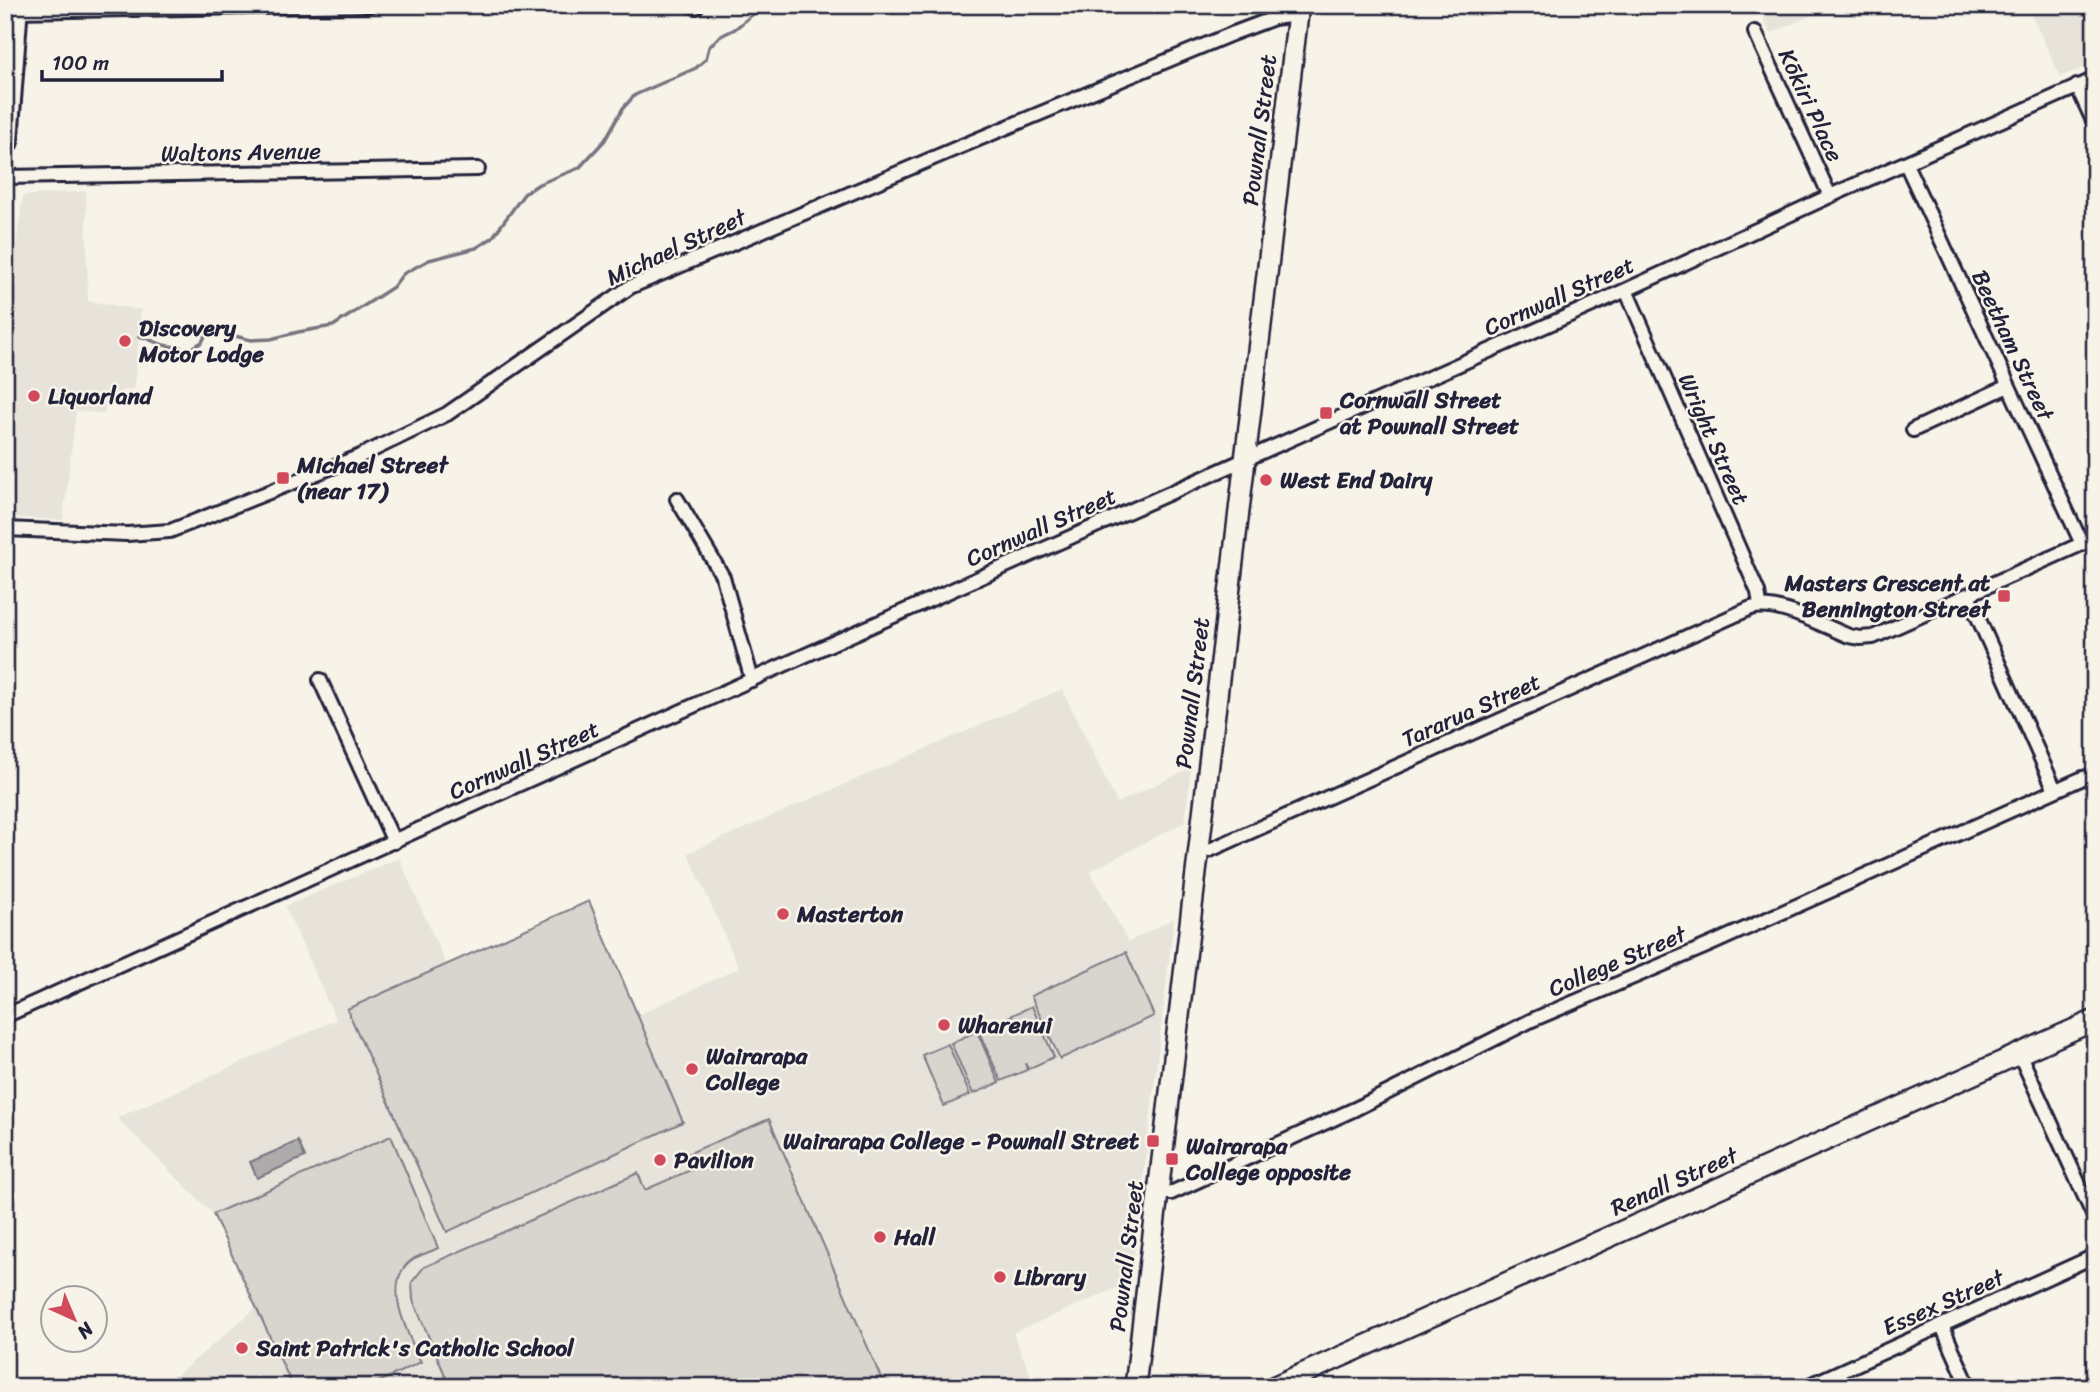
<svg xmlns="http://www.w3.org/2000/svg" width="2100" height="1392" viewBox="0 0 2100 1392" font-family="Sriracha,sans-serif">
<rect width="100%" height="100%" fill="#f7f3e8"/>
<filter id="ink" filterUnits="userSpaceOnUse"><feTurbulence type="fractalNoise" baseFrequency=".0143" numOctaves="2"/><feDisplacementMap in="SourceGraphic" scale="14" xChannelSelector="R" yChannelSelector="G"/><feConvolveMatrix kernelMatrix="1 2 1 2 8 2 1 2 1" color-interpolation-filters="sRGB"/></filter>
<g filter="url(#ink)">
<path fill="#e7e3db" d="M1758,5H1834L1770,34Z
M2027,5H2095V63L2060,77Z
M86,191L88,301L141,310L134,388L108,395L104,414L76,411L63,520L5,517V323L23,196Z
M1062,689L1117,803L1191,768L1185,822L1090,871L1128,942L1174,918L1131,1282L1013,1333L1031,1376L1007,1387H163L256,1308L213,1214L117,1118L336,1020L285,906L399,858L446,964L589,901L638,1015L739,968L688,853Z"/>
<path fill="#d8d5cf" stroke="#7d7c85" stroke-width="2" d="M589,901L683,1122L447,1232L347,1009Z
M1126,952L1154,1016L1060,1059L1031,996Z
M1032,1006L1054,1057L1028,1069L1025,1063L1027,1070L1001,1081L978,1030L1004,1019L1008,1023L1006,1018Z
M977,1031L999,1083L973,1094L951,1043Z
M948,1044L970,1095L944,1106L922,1055Z
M769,1119L885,1387H450L413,1300L412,1282L424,1267L638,1173L645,1190L693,1169L687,1154Z
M391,1136L438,1248C430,1252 420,1255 413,1259C379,1282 409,1336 421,1362L368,1387H293L213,1214Z"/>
<path fill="#aeabad" stroke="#76747f" stroke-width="2" d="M298,1141L305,1157L257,1178L250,1162Z"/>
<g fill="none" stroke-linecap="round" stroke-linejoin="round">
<path stroke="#76747f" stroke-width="3.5" d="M139,336C153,339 164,349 179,346L186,352L202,342L208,331L222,330L235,336L251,340L271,339L298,332L333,326L393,287L403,274L429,260L476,248L492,238L524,194L539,184L579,168L605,140L623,108L635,95L696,68L706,59L709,47L719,37L735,29L764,5"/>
<defs>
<path id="street" d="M690,5L696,7
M14,11L370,5
M1755,32L1830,196
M2077,86L2095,125
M1906,164L2082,544
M5,177L478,169
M1626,290L1758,592L1760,605
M1913,430L2008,386
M677,499L723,577L752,680
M5,529L127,534L170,531L358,457L447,414L630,287L957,148L1234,33L1274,18L1297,15
M1968,595L2055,790
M320,680L394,842
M1199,849L1210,850L1751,608C1777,600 1823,626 1849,636L1860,638L1873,637L2095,538
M5,1016L826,646L1626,290L1830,196L2095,79
M2019,1053L2095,1219
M1159,1193H1171L1355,1109L1532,1020L1709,945L2083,778L2095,775
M1942,1326L1969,1387
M1806,1387L2088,1259L2095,1252"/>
<path id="secondary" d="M1135,1387L1299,5
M1273,1387L2095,1020"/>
<path id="highway" d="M5,141L15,5"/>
</defs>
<use href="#street" stroke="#22223b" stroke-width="18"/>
<use href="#secondary" stroke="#22223b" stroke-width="24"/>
<use href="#highway" stroke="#22223b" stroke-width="30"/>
<use href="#street" stroke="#f7f3e8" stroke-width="12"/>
<use href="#secondary" stroke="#f7f3e8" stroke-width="19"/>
<use href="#highway" stroke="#f7f3e8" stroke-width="24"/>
</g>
</g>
<g fill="#d1495b" stroke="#f7f3e8" stroke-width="2.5">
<circle cx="125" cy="341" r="7"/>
<circle cx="34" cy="396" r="7"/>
<rect x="1319" y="406" width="14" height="14" rx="3.5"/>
<rect x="276" y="471" width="14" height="14" rx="3.5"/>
<circle cx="1266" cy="480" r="7"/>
<rect x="1997" y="589" width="14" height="14" rx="3.5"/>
<circle cx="783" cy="914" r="7"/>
<circle cx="944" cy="1025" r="7"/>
<circle cx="692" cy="1069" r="7"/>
<rect x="1146" y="1134" width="14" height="14" rx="3.5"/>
<rect x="1165" y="1152" width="14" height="14" rx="3.5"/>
<circle cx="660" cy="1160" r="7"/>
<circle cx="880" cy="1237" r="7"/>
<circle cx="1000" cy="1277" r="7"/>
<circle cx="242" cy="1348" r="7"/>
</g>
<g text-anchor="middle" stroke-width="5" stroke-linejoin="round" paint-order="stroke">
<g font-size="23" fill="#22223b" stroke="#f7f3e8">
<text transform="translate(1811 105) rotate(65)" y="8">Kōkiri Place</text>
<text transform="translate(1259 130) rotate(-83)" y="8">Pownall Street</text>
<text transform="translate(241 152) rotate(-1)" y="8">Waltons Avenue</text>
<text transform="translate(676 247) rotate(-25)" y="8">Michael Street</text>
<text transform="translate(1559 296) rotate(-24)" y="8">Cornwall Street</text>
<text transform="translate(2013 345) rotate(65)" y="8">Beetham Street</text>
<text transform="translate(1714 439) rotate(66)" y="8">Wright Street</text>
<text transform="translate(1041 527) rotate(-24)" y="8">Cornwall Street</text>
<text transform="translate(1192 693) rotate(-83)" y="8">Pownall Street</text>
<text transform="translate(1471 710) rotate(-24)" y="8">Tararua Street</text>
<text transform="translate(524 760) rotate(-24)" y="8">Cornwall Street</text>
<text transform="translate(1617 961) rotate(-23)" y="8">College Street</text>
<text transform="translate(1674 1181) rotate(-24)" y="8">Renall Street</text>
<text transform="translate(1126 1256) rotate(-83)" y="8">Pownall Street</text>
<text transform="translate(1943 1302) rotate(-24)" y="8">Essex Street</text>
</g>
<g font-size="23" font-weight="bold" fill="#22223b" stroke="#f7f3e8" text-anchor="start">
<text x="139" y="336">Discovery<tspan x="139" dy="26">Motor Lodge</tspan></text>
<text x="48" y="404">Liquorland</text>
<text x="1340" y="408">Cornwall Street<tspan x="1340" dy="26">at Pownall Street</tspan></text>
<text x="297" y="473">Michael Street<tspan x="297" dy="26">(near 17)</tspan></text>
<text x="1280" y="488">West End Dairy</text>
<text x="1990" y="591" text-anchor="end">Masters Crescent at<tspan x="1990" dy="26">Bennington Street</tspan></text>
<text x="797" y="922">Masterton</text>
<text x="958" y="1033">Wharenui</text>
<text x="706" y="1064">Wairarapa<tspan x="706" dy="26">College</tspan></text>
<text x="1139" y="1149" text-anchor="end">Wairarapa College - Pownall Street</text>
<text x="1186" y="1154">Wairarapa<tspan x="1186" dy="26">College opposite</tspan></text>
<text x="674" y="1168">Pavilion</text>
<text x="894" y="1245">Hall</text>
<text x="1014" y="1285">Library</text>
<text x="256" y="1356">Saint Patrick's Catholic School</text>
</g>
</g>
<rect width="2100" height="1392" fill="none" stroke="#f7f3e8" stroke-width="28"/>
<rect x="14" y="14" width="2072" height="1364" fill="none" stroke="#22223b" stroke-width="2.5" filter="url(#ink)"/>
<g transform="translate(74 1319) rotate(136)"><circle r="33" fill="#f7f3e8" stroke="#a29fa3" stroke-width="2"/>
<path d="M0-5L12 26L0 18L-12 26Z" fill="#d1495b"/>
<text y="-10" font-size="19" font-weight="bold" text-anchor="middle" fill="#22223b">N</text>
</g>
<path d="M42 70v10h180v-10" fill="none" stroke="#22223b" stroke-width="3.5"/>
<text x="52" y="70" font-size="21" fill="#22223b" stroke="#f7f3e8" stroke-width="5" paint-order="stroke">100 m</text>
</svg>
